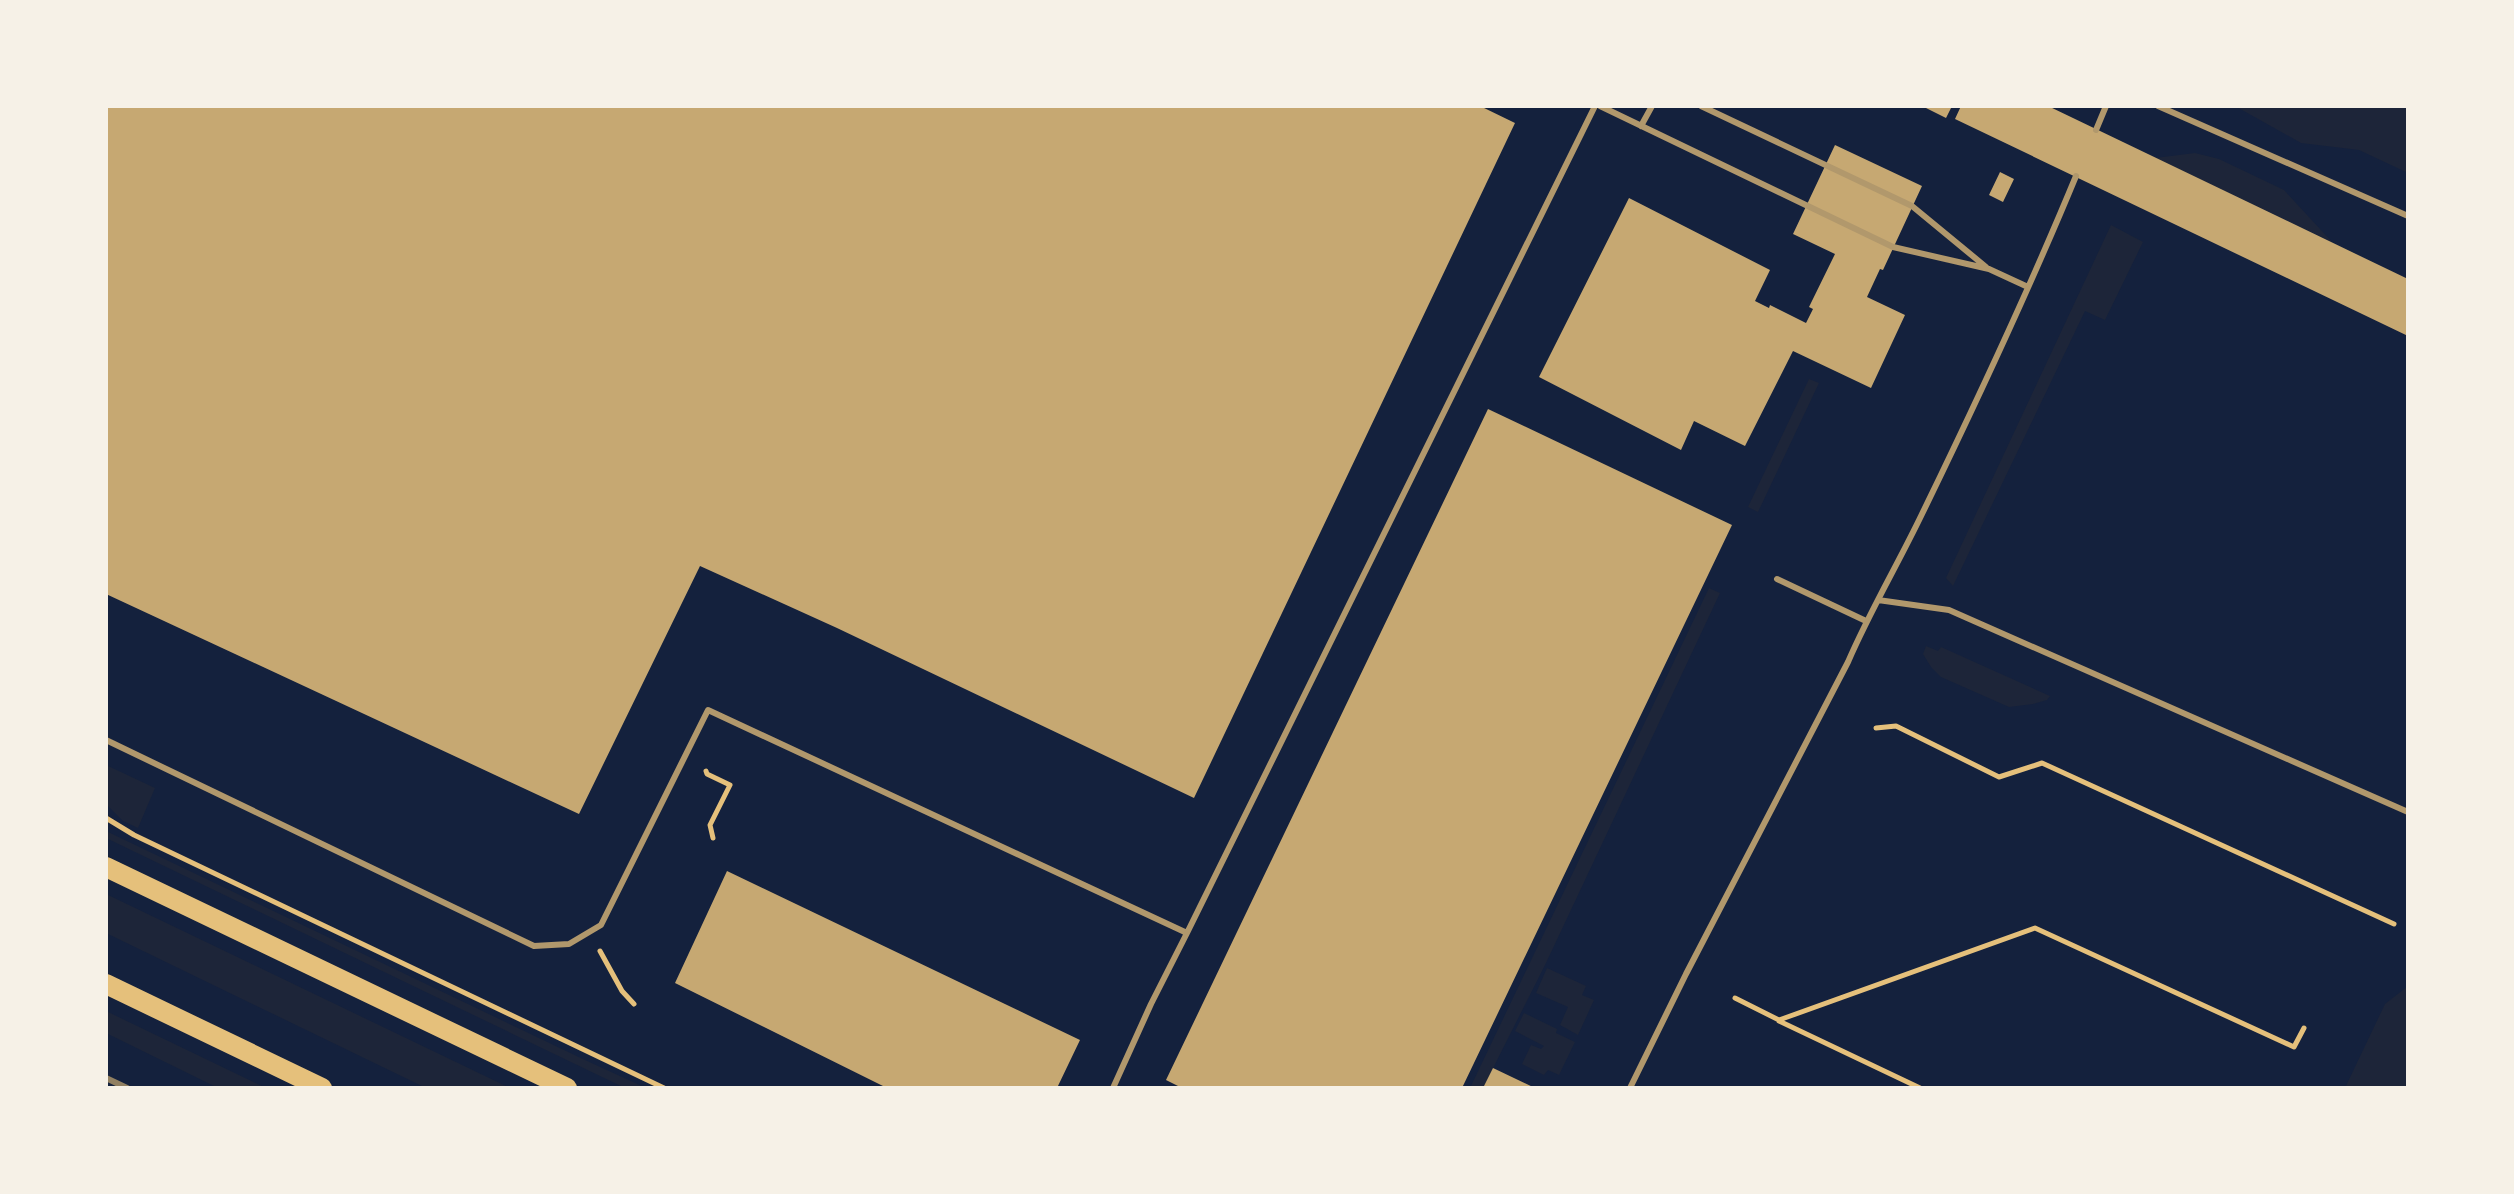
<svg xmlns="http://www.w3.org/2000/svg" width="2514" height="1194" viewBox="0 0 2514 1194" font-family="Raleway,sans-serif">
<rect width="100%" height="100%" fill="#14213d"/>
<path fill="#1d2539" d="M2235,106H2408V173L2359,150L2301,143Z
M2195,153L2219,159L2284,190L2332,242L2155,158Z
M2111,225L2143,242L2105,320L2085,311L1953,586L1946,578Z
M1809,379L1819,383L1758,512L1748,507Z
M1709,588L1720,593L1546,963L1483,1088H1470Z
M1926,646L1938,651L1941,647L2050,696L2047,700L2033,704L2009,707L1941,677L1931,667L1923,654Z
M106,765L155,788L138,828L123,821L106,804Z
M106,831L585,1060L646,1088H625L106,838Z
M106,894L510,1088H426L106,933Z
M1547,968L1586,986L1582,995L1594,1000L1578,1035L1560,1025L1568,1007L1536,993Z
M2408,986V1088H2345L2385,1004Z
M106,1011L266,1088H218L106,1033Z
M1524,1013L1557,1029L1556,1033L1575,1042L1559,1075L1548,1070L1544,1075L1522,1064L1531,1045L1541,1049L1544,1046L1515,1031Z"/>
<path fill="#c6a872" d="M106,106H1480L1515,123L1194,798L837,628L700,566L579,814L106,594Z
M1922,106H1952L1946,118Z
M1961,106H2048L2408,279V336L1955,119Z
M1835,145L1922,186L1883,270L1880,269L1867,297L1905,315L1871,388L1793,351L1745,446L1694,421L1681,450L1539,377L1629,198L1770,270L1755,301L1769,308L1770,305L1806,323L1813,309L1809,307L1835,254L1793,234Z
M2000,172L2014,179L2003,202L1989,195Z
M1488,409L1732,525L1462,1088H1182L1166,1080Z
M727,871L1080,1040L1057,1088H887L675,983Z
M1493,1068L1535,1088H1483Z"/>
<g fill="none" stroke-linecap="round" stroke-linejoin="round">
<path stroke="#e5c07b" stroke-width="5" d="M1876,728L1896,726L1999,777L2042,763L2394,924
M706,771L707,774L730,785L710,825L713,838
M106,818L134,835L664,1088
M600,951L622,991L634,1004
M1735,998L1779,1020L2035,928L2294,1047L2304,1028
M1779,1021L1920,1088"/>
<path stroke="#b1986c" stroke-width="6" d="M1600,106L1893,247L1989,269L2028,287
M1701,106L1912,206L1986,267
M2158,106L2408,216
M1641,126L1652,106
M2096,130L2106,106
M1777,579L1866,621
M1878,600L1949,610L2408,812
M106,740L534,946L569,944L601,925L708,710L1187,933L1595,106
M1113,1088L1151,1004L1187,933
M1630,1088L1686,974L1848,662C1870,611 1898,564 1922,514C1976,403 2029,290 2076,176"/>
<path stroke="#e5c07b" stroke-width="20" d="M106,867L567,1088
M106,984L322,1088"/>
<path stroke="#918062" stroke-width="6" d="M106,1078L127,1088"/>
</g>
<rect width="2514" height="1194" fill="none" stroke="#f6f1e7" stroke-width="216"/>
</svg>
